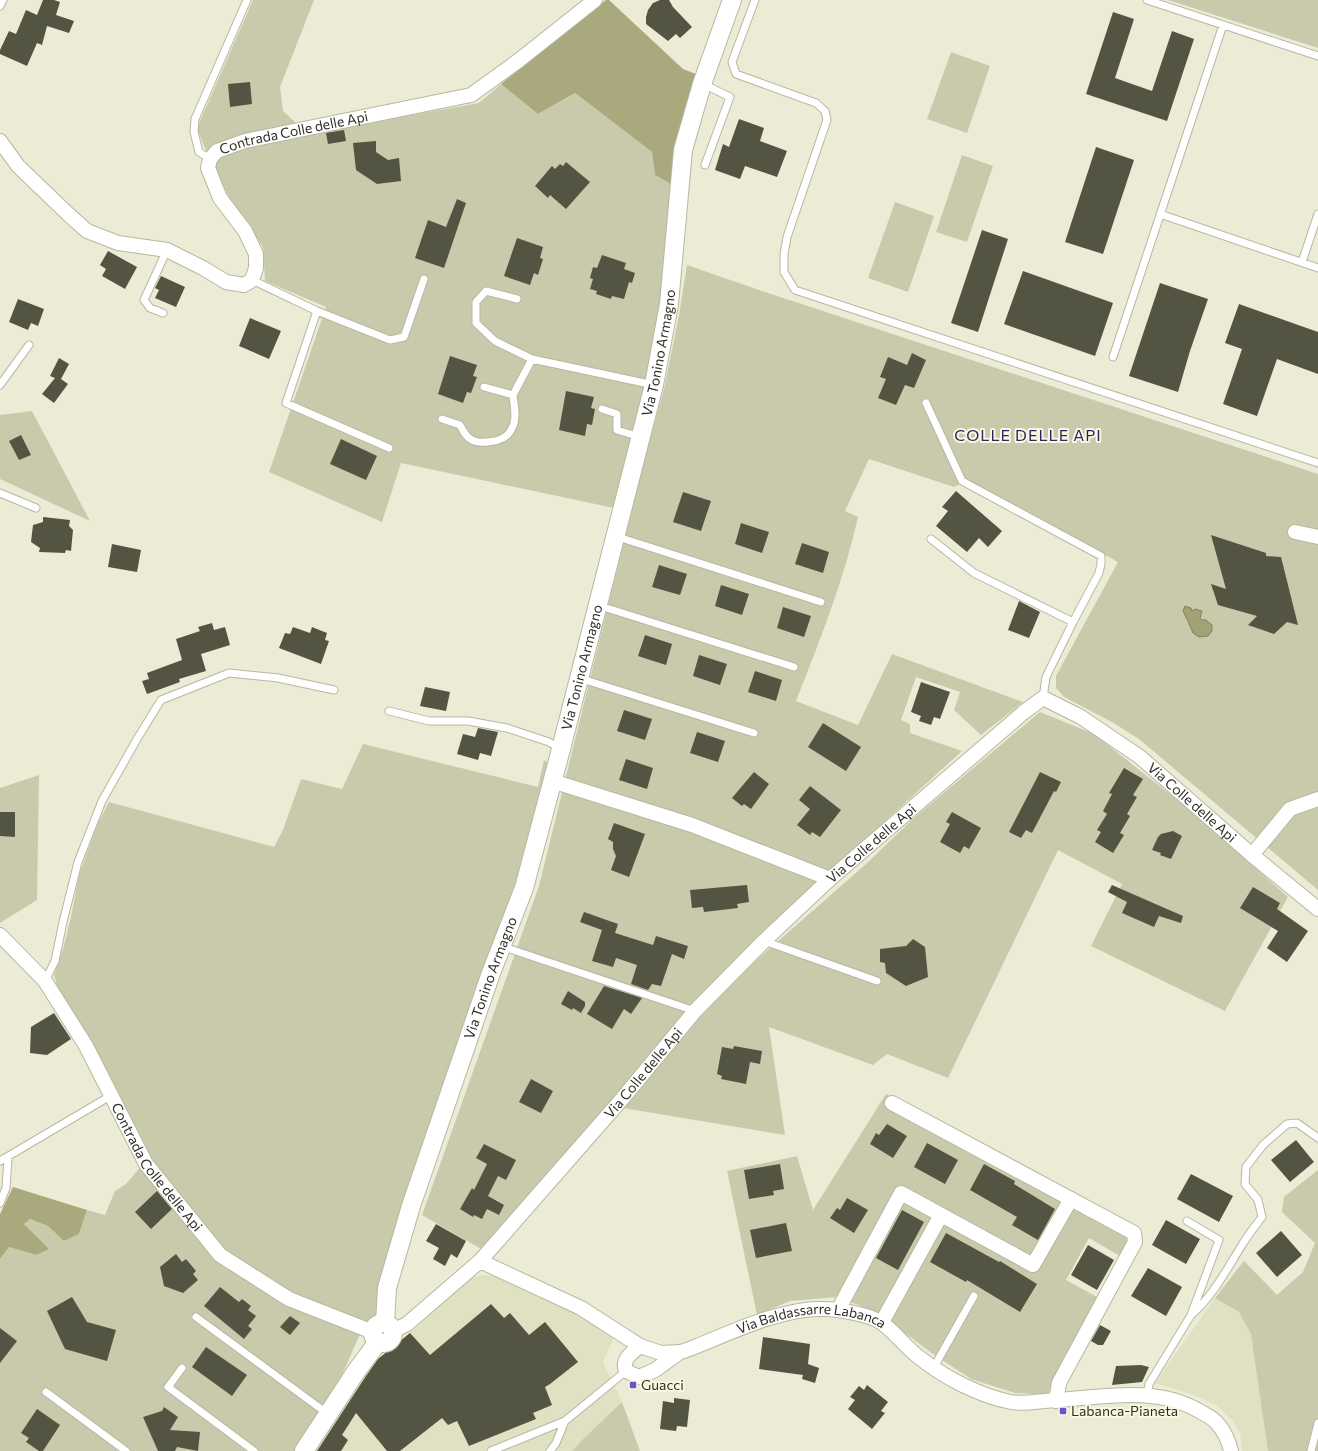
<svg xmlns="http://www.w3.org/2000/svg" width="1318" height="1451" viewBox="0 0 1318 1451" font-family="Commissioner,sans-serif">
<rect width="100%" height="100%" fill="#ececd6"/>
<path fill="#e0e0c3" d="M1318,1170V1451H1242L1240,1433L1233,1421L1216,1405L1194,1395L1155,1383L1215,1298L1244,1261L1277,1295L1303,1272L1315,1243L1282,1212L1284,1197Z
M484,1275L497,1276L580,1313L615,1335L603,1362L622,1402L581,1441L572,1451H311L361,1373L410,1333L472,1277Z"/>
<path fill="#c9caab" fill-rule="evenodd" d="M253,0H314L280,87L283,111L295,122V136L479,103L501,84L538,114L575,93L652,152L655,175L671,184L660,313L644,392L614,508L401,463L382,522L269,472L326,307L265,281L263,247L231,201L204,146L197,128Z
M1168,0H1318V48Z
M951,52L990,66L967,133L927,119Z
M962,155L993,166L967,242L936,232Z
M895,202L934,216L908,292L868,278Z
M687,265L759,290L1318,474V890L1139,739L1112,722L1064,697L1056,688V676L1118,562L968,480L954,487L869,459L845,511L858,517C844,580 820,640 796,701L858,725L892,654L1023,702L981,735L954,710L960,692L916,677L901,720L910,724V733L962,751L760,935L696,1002L483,1250L422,1215L539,886L640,476L664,389L679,315ZM1183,611H1192L1202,620L1193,633L1188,621Z
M32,411L90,521L0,479V415Z
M1040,712L1094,734L1191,811L1288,897L1225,1011L1091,946L1122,884L1058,850L948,1078L887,1054L873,1065L769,1027L785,1135L623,1108L701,1014L759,958L866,864L915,817Z
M363,744L538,787L544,760L551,765L520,880L481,980L410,1182L380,1280L376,1316L369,1325L289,1291L223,1249L151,1162L90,1042L57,985L54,975L63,949L71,917L79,875L98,823L109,802L274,847L283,830L301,779L342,789Z
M39,775L37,900L0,923V788Z
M886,1094L1136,1226L1120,1256L1089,1238L1066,1280L1097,1297L1048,1395L1015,1393L971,1379L933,1354L878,1313L838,1297L790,1301L757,1315L727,1171L797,1156L813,1210Z
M143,1164L219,1256L360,1334L339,1382L294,1451H0V1259L9,1247L36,1255L48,1249L24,1224L30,1219L48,1226L64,1241L79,1234L87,1210L105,1215L115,1191L126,1184Z
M1318,1170V1451H1268L1251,1334L1239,1312L1215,1298L1244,1261L1277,1295L1303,1272L1315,1243L1282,1212L1284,1197Z
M622,1402L640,1451H572L581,1441Z"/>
<path fill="#a9a97d" d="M606,0H609L683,69L696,74L675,156L671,184L655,175L652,152L575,93L538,114L501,84Z
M13,1187L87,1210L79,1234L64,1241L48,1226L30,1219L24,1224L49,1249L36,1255L9,1247L0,1259V1214Z"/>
<path fill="#a2a276" stroke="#80805e" d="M1185,606L1191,608L1192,611L1195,609L1202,611L1200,618L1202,620H1206L1212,625V631L1208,636L1199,637L1193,633L1188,621L1183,611Z"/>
<path fill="#545442" d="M43,0H54L60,2L56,15L74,21L69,33L47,26L42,45L37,43L27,66L0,54V50L9,31L16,34L26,10L37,15Z
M660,0H669L673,7L692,27L680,38L676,34L668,41L646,24V17L648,10L653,3Z
M1113,12L1134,19L1115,78L1152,91L1172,31L1194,39L1167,121L1086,94Z
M250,82L252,104L230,107L228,84Z
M739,119L764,128L760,141L787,151L777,177L745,166L740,179L715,170L723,144L729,147Z
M344,130L346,141L328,144L326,133Z
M376,141V152L388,160L399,158L401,181L377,184L356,170L353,143Z
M1096,147L1134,160L1103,254L1065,242Z
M566,162L590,182L566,209L550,195L548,198L535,186L552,166L555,169L560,164L563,166Z
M457,199L466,203L444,268L415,258L428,220L446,227Z
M982,230L1008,239L978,332L951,323Z
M517,238L543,247L540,258L543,259L538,275L534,273L530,285L504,276Z
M108,251L137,267L125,289L102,276L106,269L100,265Z
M602,255L626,263L624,269L635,273L632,283L629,282L624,299L612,296L611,299L596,294L597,291L590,289L593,279L590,278L593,267L597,268Z
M1023,271L1113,303L1095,356L1004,324Z
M161,276L185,287L176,307L155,298L159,290L155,288Z
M1160,283L1208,299L1190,351L1178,392L1129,376Z
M18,299L44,309L38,326L31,323L28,330L9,322Z
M1239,304L1318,332V374L1277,359L1257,416L1223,404L1242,349L1225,343Z
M250,318L281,331L269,359L239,346Z
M912,353L926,360L914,388L905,385L896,405L878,398L886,379L880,377L888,357L907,365Z
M450,356L477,365L473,376L477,377L471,393L467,392L463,403L438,394Z
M59,358L69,364L61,379L68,384L54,403L42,394L55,378L50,376Z
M566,391L594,397L591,408L595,409L592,425L587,424L585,436L559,430Z
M21,435L31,455L19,460L9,441Z
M341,439L377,456L366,480L330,464Z
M956,491L1002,531L988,547L979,538L967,552L936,526L948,511L942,507Z
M683,492L711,501L701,531L673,522Z
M43,517L70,520L69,526L73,530L71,551L66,550L65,553L39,552L40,548L31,542L33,525L43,522Z
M741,523L769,532L762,553L735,544Z
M1211,535L1266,553V556L1281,557L1298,625L1287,622L1274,634L1248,625L1257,616L1218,605L1211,584L1226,589Z
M802,543L829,552L823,573L795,564Z
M112,544L141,550L137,572L108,567Z
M659,565L687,574L680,595L652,587Z
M721,585L749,594L742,615L715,606Z
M1019,601L1040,612L1029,638L1008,630Z
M783,607L811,616L804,637L777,628Z
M212,623L214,630L225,627L230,645L201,654L206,671L179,679L180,682L147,694L142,681L149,679L147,673L182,660L176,639L200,631L198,627Z
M293,627L310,633L312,627L327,633L325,640L329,641L321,664L279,648L285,633L290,634Z
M645,635L672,644L666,665L638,656Z
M699,655L727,664L720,685L693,676Z
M755,671L782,680L776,701L748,692Z
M921,682L950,692L940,719L934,717L931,725L919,721L921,716L911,712Z
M425,687L450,692L446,711L420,706Z
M624,710L652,719L645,740L617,731Z
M823,723L861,747L846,771L808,747Z
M478,728L498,732L491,756L480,753L478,760L457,754L463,734L475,737Z
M697,732L725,741L718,762L690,753Z
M626,759L653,768L647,789L619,780Z
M1124,768L1143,779L1133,795L1137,797L1127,814L1130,816L1120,833L1124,835L1113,853L1095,842L1101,832L1097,830L1107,814L1103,811L1112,794L1109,793Z
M754,772L769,784L751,809L744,804L742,806L732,798Z
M1040,772L1061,782L1056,792L1054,791L1032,833L1026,830L1021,838L1009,832Z
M810,786L841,810L820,837L812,832L810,835L797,825L810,809L799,800Z
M0,812H15V837L0,836Z
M952,812L981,828L969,849L964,846L960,853L940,842L950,824L946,822Z
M614,823L645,834L629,877L611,870L616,856L613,849V842L608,839Z
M1173,831L1182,836L1171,859L1160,855L1161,853L1152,850L1158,837L1161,834Z
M747,885L749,902L737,904L738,908L704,912L703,907L692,908L690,890Z
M1112,885L1183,916L1181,923L1159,916L1154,927L1122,913L1127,902L1108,892Z
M1253,887L1280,903L1277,909L1308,931L1287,962L1267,948L1278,931L1240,908Z
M584,912L618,924L615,933L653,945L656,936L688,946L684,959L672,954L661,986L652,984L648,990L631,984L637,965L616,958L613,967L592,961L602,930L580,922Z
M913,939L925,947L928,977L906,986L886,973L885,963L880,962V949L906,946Z
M604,986L642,998L631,1014L624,1009L612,1029L587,1014Z
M568,991L585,1002V1006L581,1013L573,1008L572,1010L561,1004Z
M54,1013L71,1039L47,1055L30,1053L31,1027Z
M734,1046L762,1051L760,1064L750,1062L746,1084L721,1079L722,1076L717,1074L722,1047L733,1049Z
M531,1079L553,1091L541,1113L519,1102Z
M887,1124L907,1136L893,1158L870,1144L876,1133L879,1135Z
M1296,1140L1314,1162L1290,1182L1271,1160Z
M927,1143L958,1160L945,1184L914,1167Z
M484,1144L516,1160L506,1180L498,1176L488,1196L504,1205L499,1215L487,1209L482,1219L474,1215L473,1217L460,1209L472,1188L474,1190L487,1164L476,1158Z
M780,1164L784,1189L773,1191L774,1195L749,1199L744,1170Z
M984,1164L1015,1181L1014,1184L1055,1209L1038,1240L1012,1225L1017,1217L970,1190Z
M1191,1174L1233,1196L1219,1222L1177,1199Z
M157,1191L172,1209L151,1229L135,1212Z
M847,1198L868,1210L854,1233L830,1218L837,1208L840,1210Z
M902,1210L924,1222L898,1270L876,1258Z
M1166,1220L1200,1239L1186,1264L1152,1245Z
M786,1223L792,1251L756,1258L750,1230Z
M436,1224L466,1241L457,1258L451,1254L445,1266L433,1259L439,1248L426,1241Z
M1281,1231L1302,1255L1277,1277L1256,1253Z
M946,1233L999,1262L1000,1261L1037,1284L1020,1312L967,1280L966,1282L930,1262Z
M1088,1245L1114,1260L1097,1290L1071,1275Z
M176,1254L182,1262L186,1259L196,1271L193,1274L198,1280L183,1293L164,1286L160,1267Z
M1148,1268L1182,1287L1166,1316L1131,1296Z
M220,1287L239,1302L242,1299L251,1306L248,1310L256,1316L248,1326L252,1329L244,1339L204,1306Z
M72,1297L87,1322L116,1330L107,1361L65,1349L47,1311Z
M491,1304L504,1318L510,1313L529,1335L545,1322L578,1362L550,1384L545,1387L552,1405L533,1413L536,1419L469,1446L457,1421L448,1425L442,1418L400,1451H387L356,1413L342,1435L348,1440L341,1451H317L366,1376L378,1359L410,1333L430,1355Z
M290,1316L300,1323L290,1335L280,1327Z
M1100,1325L1111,1331L1103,1345H1098L1091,1341Z
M0,1328L17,1341L0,1363Z
M763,1337L810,1344L808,1364L819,1368L815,1383L802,1379L803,1375L759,1369Z
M206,1347L247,1375L232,1396L192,1367Z
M1141,1365L1149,1367L1142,1382L1112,1385L1116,1366Z
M867,1385L888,1402L881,1411L885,1413L872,1429L848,1409L855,1400L850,1397L859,1386L864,1390Z
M674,1398L690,1400L687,1427L677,1426L676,1431L660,1429L663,1401L674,1403Z
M164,1407L178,1417L170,1430L200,1432L198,1451L177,1447L175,1451H158L143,1417L162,1411Z
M37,1409L60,1425L43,1451H39L26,1442L29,1438L21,1433Z"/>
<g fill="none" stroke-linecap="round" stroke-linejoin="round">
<defs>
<path id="service" d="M755,0L732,62L736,74L816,103L825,111L827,120L787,237L784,254V272L795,290L1318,463
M1147,0L1318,56
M0,6L3,0
M703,84L730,97L705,165
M210,159L199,152L194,132L195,119L247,0
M1160,214L1318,268
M1302,262L1318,214
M252,280L317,311L390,340L404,337L424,279
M517,299L486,291L476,302V323L495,341L532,359L654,385
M317,311L286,403L389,448
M163,313L150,308L144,300L167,250
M1113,357L1223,25
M0,385L29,345
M484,387L513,395L532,359
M926,403L962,481L1101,556V564L1099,573L1073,622L1046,677L1043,698
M602,409L617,414V430L640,437
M442,419L460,425C463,431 466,437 472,440C479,444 496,442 503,438C507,436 511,431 513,426C517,417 514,405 513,395
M0,493L36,508
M615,536L821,602
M931,539L974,573L1073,622
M597,605L794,667
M579,678L754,733
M389,711L429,721H468L507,728L549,742L561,749
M764,941L877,981
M501,946L695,1011
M45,981L55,961L63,922L78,862L102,801L137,739L161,700L229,673L278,678L334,690
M0,1161L112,1095
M0,1203L6,1188L8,1157
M1191,1315C1213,1296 1227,1269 1242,1245C1248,1235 1255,1226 1262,1217L1258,1200L1245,1184L1246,1167L1263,1145L1287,1124L1297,1123L1318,1138
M196,1317L328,1414
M934,1367L974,1296
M182,1368L168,1387L254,1451
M46,1392L126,1451
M1147,1395L1149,1384L1191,1315L1219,1240L1187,1221
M491,1451L565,1421L626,1371
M550,1451L556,1443L565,1421
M1311,1451L1318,1423"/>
<g id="minor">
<path id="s1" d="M0,141L18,166L68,214L87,231L118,243L167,250L203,268L226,282L244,285L252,280L256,268V254L245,231L220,198L208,168L210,159L217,151L245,141L471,95L518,61L595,0"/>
<path d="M1295,532L1318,537"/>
<path d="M552,781L692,825L830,879"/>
<path d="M1252,855L1290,809L1318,799"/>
<path id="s2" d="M0,935L45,981L86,1046L146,1164L220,1255L289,1299L373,1332"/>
<path d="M892,1103L1134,1233L1135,1242L1059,1383L1056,1401"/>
<path id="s3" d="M480,1261L622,1099L695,1011L764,941L830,879L1024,712L1043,698L1081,717L1140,757L1252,855L1318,909"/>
<path d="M838,1310L901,1193L1033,1265L1071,1199"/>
<path d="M882,1322L941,1215"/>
<path id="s4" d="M393,1331L407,1324L480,1261L581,1308L640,1346L661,1353L681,1352L692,1348C730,1333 783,1307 824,1309C838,1309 871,1315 882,1323C896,1333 906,1348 920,1358C945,1378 980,1396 1011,1402C1021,1404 1034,1402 1044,1401C1096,1399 1154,1383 1201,1412C1206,1415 1213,1418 1216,1422C1223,1429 1229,1441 1231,1451"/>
<path d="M640,1346C632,1353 621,1359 626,1371L639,1377L655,1370L680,1352"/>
</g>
<g id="tertiary">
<circle cx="383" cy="1333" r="10"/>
<path id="s5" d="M385,1323L387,1288L411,1206L491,973L524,888L561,749L654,385L669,304L683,150L702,84L732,0"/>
<path d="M304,1451L357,1370L378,1342"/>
</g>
</defs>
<use href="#service" stroke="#b7b7a2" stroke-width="9"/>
<use href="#minor" stroke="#b7b7a2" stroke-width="16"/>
<use href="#tertiary" stroke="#b7b7a2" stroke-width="20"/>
<use href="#service" stroke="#fff" stroke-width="7"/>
<use href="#minor" stroke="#fff" stroke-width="14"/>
<use href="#tertiary" stroke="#fff" stroke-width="18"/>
</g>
<g fill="#6b53cd" stroke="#f9f9e3" stroke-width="1.5">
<rect x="629" y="1381" width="8" height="8" rx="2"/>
<rect x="1059" y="1407" width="8" height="8" rx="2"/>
</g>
<g text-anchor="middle" stroke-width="4" stroke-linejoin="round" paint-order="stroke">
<g font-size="14" fill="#2f2f27" stroke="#f9f9e3">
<text dy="5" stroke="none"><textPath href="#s1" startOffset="528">Contrada Colle delle Api</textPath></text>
<text dy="5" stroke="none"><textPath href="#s5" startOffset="1010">Via Tonino Armagno</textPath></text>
<text dy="5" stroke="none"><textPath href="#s5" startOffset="686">Via Tonino Armagno</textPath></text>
<text dy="5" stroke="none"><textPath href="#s3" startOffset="981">Via Colle delle Api</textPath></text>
<text dy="5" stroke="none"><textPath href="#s3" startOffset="573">Via Colle delle Api</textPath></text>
<text dy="5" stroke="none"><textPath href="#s5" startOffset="362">Via Tonino Armagno</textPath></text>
<text dy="5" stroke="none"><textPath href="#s3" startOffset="249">Via Colle delle Api</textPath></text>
<text dy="5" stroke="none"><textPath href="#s2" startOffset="282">Contrada Colle delle Api</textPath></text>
<text dy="5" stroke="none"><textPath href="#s4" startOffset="473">Via Baldassarre Labanca</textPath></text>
</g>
<g font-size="14" fill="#2f2f27" stroke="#f9f9e3" text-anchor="start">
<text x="641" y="1390">Guacci</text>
<text x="1071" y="1416">Labanca-Pianeta</text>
</g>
<g font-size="16" letter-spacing="1" fill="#30245f" stroke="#f9f9e3">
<text x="1028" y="441">COLLE DELLE API</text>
</g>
</g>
</svg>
